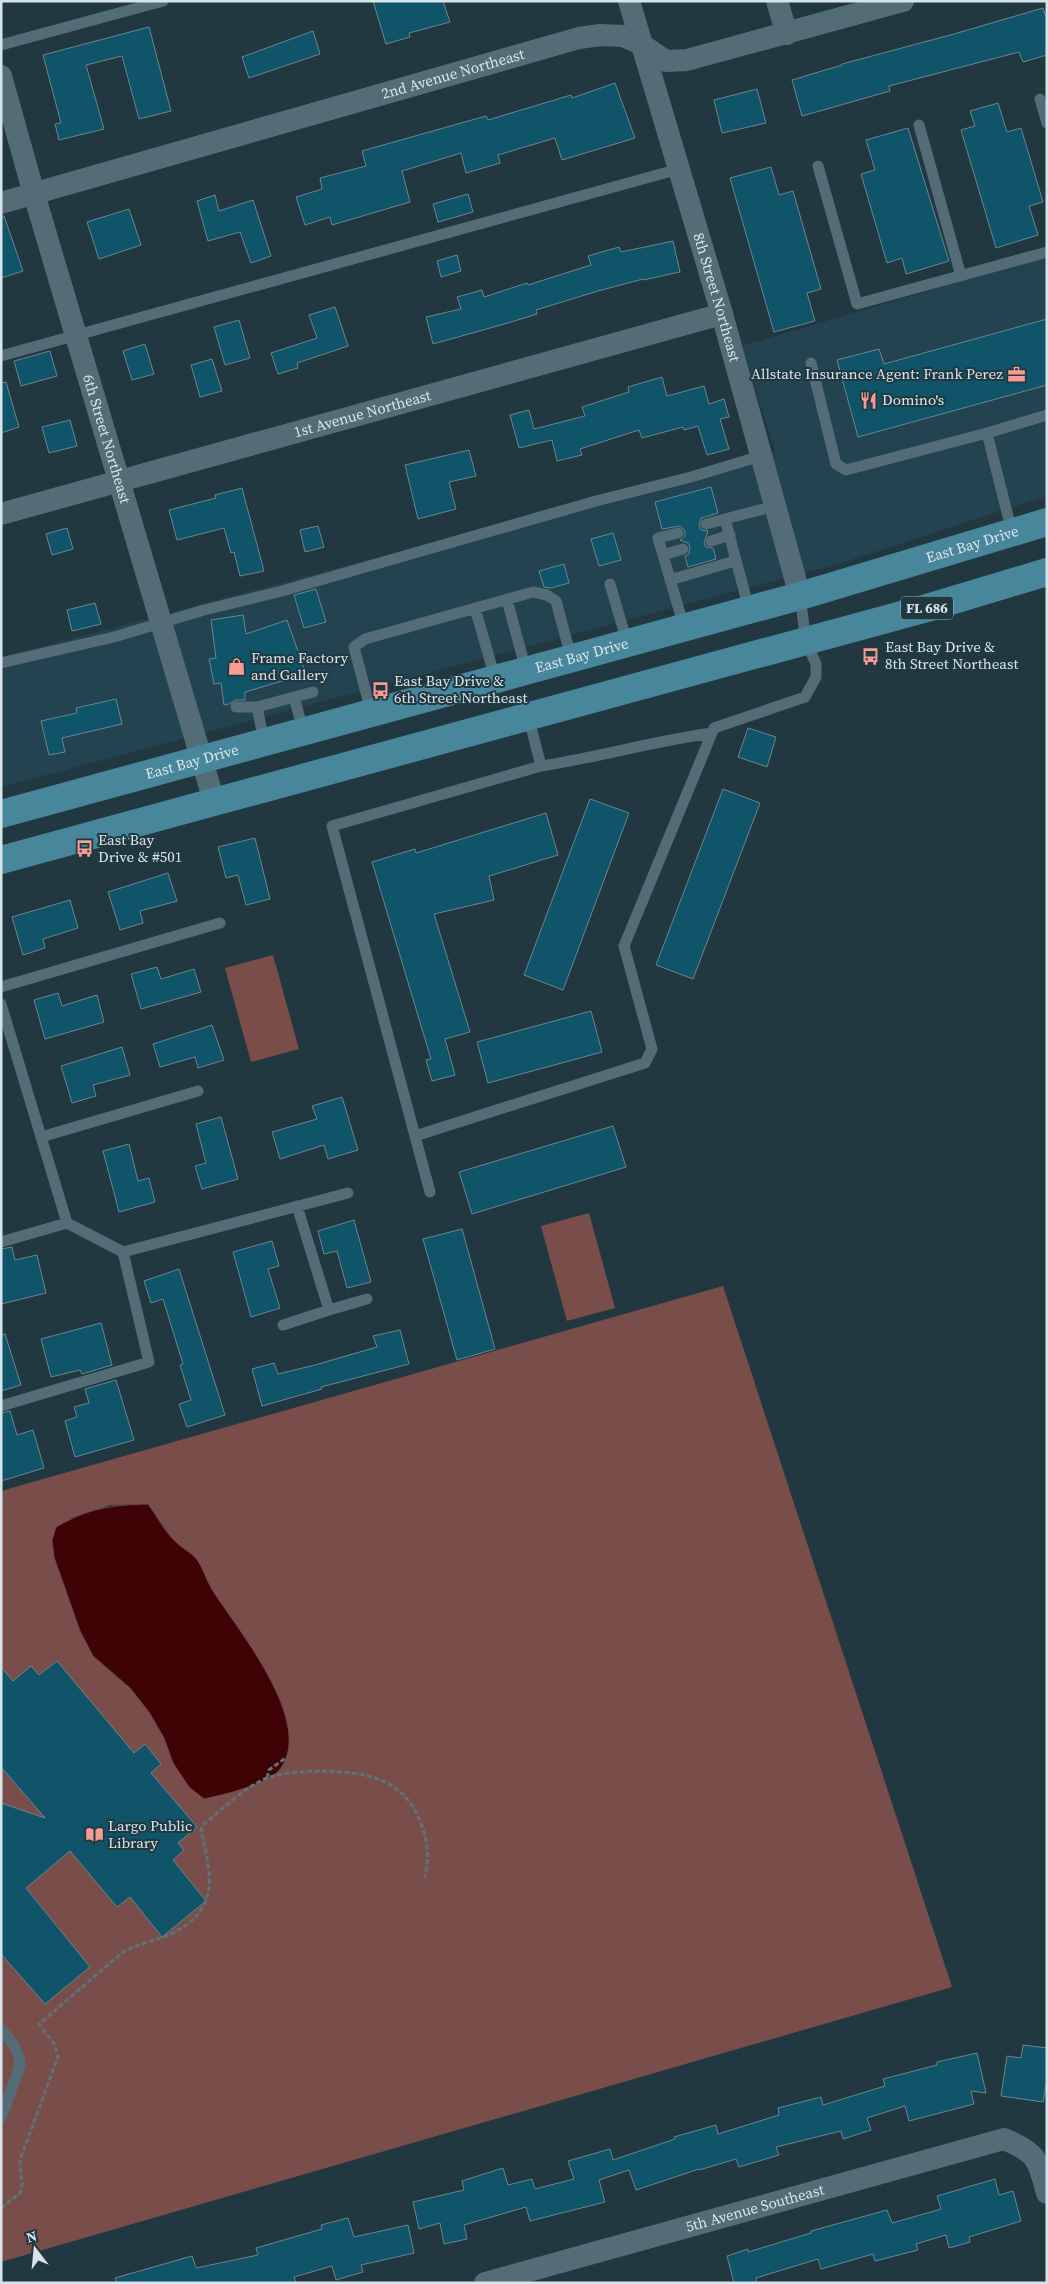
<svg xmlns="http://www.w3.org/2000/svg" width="1048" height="2284" viewBox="0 0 1048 2284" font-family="'Source Serif 4',serif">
<rect width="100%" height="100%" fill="#213841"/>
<path fill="#22434f" d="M1047,256V496L844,562L804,573L771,453L775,451L742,346Z
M751,458L784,578L204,733L169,613Z
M150,618L185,738L1,787V657Z"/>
<path fill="#794e4a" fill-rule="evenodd" d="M273,955L299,1049L251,1062L225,968Z
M589,1213L615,1308L567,1321L541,1226Z
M723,1286L952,1987L1,2262V1491ZM148,1504L174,1541L197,1559L212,1590L263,1666L271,1775L227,1794L189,1787L173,1763L164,1738L149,1712L130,1688L93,1656L80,1631L54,1557L71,1518L110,1505Z"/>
<path fill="#3f0306" stroke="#6d474b" d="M148,1504C157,1516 164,1531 175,1541C181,1548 193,1553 198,1561C204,1570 207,1582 213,1591C238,1630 314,1721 281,1768C270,1784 223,1795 204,1799L189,1787L173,1763L164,1738L149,1712L130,1688L93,1656L80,1631L54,1557L52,1540L56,1527C89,1508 111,1505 148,1504Z"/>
<path fill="#0f5469" stroke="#6b858f" d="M373,1H443L450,22L409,33L410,37L386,44Z
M1043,8L1047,20V55L1023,62L1019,52L889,86L890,91L802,116L792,80L842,65V64L954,34Z
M149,27L171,111L139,119L122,56L86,65L104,129L59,140L55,124L61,123L43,55Z
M313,31L320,54L249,78L242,57Z
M615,83L635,138L562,160L555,138L498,155L500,163L466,173L461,153L402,171L410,202L332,225L330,217L305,225L296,197L322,189L320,178L366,166L362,151L486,116L488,120L571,95L572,98Z
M757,89L766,123L722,133L714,100Z
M998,103L1007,132L1021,128L1043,202L1029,206L1038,235L996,248L961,130L975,126L970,111Z
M908,128L949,261L906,274L902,258L887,263L861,174L875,170L866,140Z
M771,167L779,195L793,191L821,289L807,293L815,321L774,332L730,178Z
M468,194L473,212L438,222L433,204Z
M215,195L219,211L253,200L271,256L251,263L240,232L208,241L197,201Z
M129,209L141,245L99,259L87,222Z
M1,216H4L23,271L1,278Z
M673,241L680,272L643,280V279L598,291L536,310L537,314L508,323L433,344L426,317L461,309L457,297L482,290L484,297L527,283L528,285L591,265L588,256L619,247L621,252Z
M457,255L461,271L441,277L437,261Z
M335,307L348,346L297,363L298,368L278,374L271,353L317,338L309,315Z
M1047,319V385L858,437L837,360L879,349L884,364Z
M239,320L250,358L225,365L214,327Z
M145,344L154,374L132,380L123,351Z
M50,351L57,376L21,386L14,361Z
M212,359L222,391L200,397L191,365Z
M662,377L667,396L704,386L709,404L724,399L729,417L720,419L729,449L707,455L698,426L684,430L683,427L642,438L639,430L580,449L582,455L557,461L552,440L519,448L510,415L529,410L534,429L585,416L582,407L629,392L628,387Z
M6,382L19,427L1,433V383Z
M70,420L77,446L49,453L42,427Z
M469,450L476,476L449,482L456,509L418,519L405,465Z
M711,487L718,513L701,518L699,525L701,530L708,531L704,543L706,547L713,548L716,559L688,567L685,556L689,554L690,547L688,543L680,540L685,536V531L680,526L662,529L655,502Z
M242,488L264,571L240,576L234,552L231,553L224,528L177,540L169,510L216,498L215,495Z
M318,526L324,547L305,552L300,530Z
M67,528L73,549L52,555L46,534Z
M613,533L621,560L599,566L591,539Z
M564,564L569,583L551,588L544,587L539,571Z
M316,589L326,622L304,628L294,595Z
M95,603L101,624L72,631L67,610Z
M243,615L246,634L287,620L306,674L245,692V700H236L229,704L224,705L221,683L214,684L209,659L216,658L211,620Z
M116,699L122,724L62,738L65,752L49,755L41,721L77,713L76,708Z
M748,728L776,737L767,767L738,757Z
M723,789L760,803L693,979L656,965Z
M590,799L629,813L563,990L524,975Z
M546,813L558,855L489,876L494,900L434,914L470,1032L445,1039L455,1075L432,1081L426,1060L431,1059L372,862L415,849L416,853Z
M255,838L270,899L246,905L238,875L226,878L218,847Z
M168,873L177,901L140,911L143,923L120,930L108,892Z
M70,900L78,928L43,939L45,948L23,955L12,917Z
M157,967L161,979L194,969L201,992L141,1009L131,974Z
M58,993L62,1006L97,995L104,1022L45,1039L34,1000Z
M591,1011L602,1052L488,1083L477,1042Z
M212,1025L224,1060L198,1068L195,1057L160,1067L153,1044Z
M122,1047L130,1075L93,1085L96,1096L72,1103L61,1066Z
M342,1097L358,1150L328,1159L324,1145L280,1159L272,1132L317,1119L312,1106Z
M221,1117L238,1179L202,1189L195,1166L206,1163L196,1124Z
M613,1126L626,1167L472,1214L459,1172Z
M129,1144L138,1181L149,1178L155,1202L119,1212L103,1151Z
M354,1220L371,1282L347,1288L337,1251L324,1254L318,1231Z
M462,1229L495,1349L457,1360L423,1239Z
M272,1241L279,1266L268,1269L280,1308L251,1317L233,1252Z
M12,1247L15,1260L37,1255L46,1293L1,1304V1249Z
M179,1269L225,1415L187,1427L179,1404L191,1400L180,1365L183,1364L163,1299L151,1303L144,1281Z
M101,1323L112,1365L82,1374L80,1370L51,1377L41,1339Z
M400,1330L409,1364L321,1387L322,1389L262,1406L252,1369L274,1363L278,1374L315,1365L377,1347L373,1336Z
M5,1334L21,1385L1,1391V1335Z
M116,1380L134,1440L75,1457L65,1421L77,1417L74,1407L89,1403L85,1389Z
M10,1411L17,1435L33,1430L44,1468L1,1481V1413Z
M57,1661L134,1753L145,1744L161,1764L151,1773L197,1827L178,1843L184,1850L173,1860L206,1901L162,1937L130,1897L117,1907L70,1851L26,1888L90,1967L45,2004L1,1954V1803L45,1818L1,1767V1667L13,1681L31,1666L39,1675Z
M1023,2045L1047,2048V2079L1043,2102L1001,2096L1007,2056L1021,2058Z
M977,2053L986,2093L971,2091L974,2104L909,2121L905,2106L867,2118L871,2130L843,2139L841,2131L776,2147L779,2155L739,2167L736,2159L699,2170V2169L636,2190L629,2170L599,2180L605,2202L530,2221L526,2207L464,2225L467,2239L444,2244L440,2223L419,2229L413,2202L464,2190L462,2181L503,2168L508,2185L532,2179L535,2189L574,2179L568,2161L610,2149L613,2160L675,2139L674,2137L716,2125L718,2134L779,2115L778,2108L821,2097L823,2105L885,2086L883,2079L937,2065V2062Z
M995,2179L999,2195L1013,2191L1021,2221L969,2237L970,2242L949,2248L946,2235L916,2244L918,2250L875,2261L873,2254L821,2269L818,2259L756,2278L757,2283H734L727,2256L748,2249V2252L811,2233V2231L887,2210L892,2223L941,2209L937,2196Z
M348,2218L354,2237L408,2225L414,2253L361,2265L363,2272L336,2280L332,2266L294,2277L296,2283H116L115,2278L192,2256L196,2268L258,2255L256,2248L322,2229L321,2225Z"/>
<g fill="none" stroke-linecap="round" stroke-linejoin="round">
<path stroke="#5e727a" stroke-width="3" stroke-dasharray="5 2.5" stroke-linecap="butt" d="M267,1778L269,1770L287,1757
M1,2208L20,2193L22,2185L20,2160L58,2057L55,2045L39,2024L123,1952C139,1943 157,1941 173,1933C221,1908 211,1875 201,1830L203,1825C223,1809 243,1788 267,1778C284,1772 306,1771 323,1771C365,1772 403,1778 420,1821C428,1840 429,1857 425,1877"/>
<path stroke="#536c76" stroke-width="11" d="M1,45L163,1
M1040,99L1047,123
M919,125L961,276
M818,166L857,304L1047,252
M1,356L679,169
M811,363L836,464L846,470L987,433
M706,524L725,519
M1012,532L987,433L1047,415
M678,533L658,538L684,627
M711,541L730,535
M663,555L683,549
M670,580L735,561
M610,584L627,642
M507,600L526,670
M475,608L495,678
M749,609L725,519L775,506
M1,663L114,637L204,610L282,591L596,501L691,477L761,456
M294,697L303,730
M236,707H257L313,692
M257,707L264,741
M371,712L354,647L365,639L533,592L547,595L556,601L571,657
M541,766C599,757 654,741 712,733
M1,987L220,923
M1,1004L67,1223L1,1242
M415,1136L645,1063L652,1049L624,946L714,728L805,697L816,677V664L806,641L800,596
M41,1137L198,1091
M430,1192L332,826L541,766L528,715
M67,1223L123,1252L348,1193
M329,1310L367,1299
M283,1325L329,1310L297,1206
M1,1406L149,1362L123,1252
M1,2029C10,2040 20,2051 20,2066L1,2118"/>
<g stroke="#536c76" stroke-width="22">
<path id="s1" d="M629,1L722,314L800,596"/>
<path d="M777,1L787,34"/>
<path id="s2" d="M1,76L34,194L214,801"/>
<path id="s3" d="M1,203L579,38L600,35L623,36L641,44L666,61L687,60L903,1"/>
<path id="s4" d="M1,514L722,314"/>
<path id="s5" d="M485,2283L1004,2139C1038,2153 1038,2160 1047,2193"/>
</g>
<g stroke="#47869b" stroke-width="28">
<path id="s6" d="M1,814L800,596L1047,522"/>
<path d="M1,860L927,608L1047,572"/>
</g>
</g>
<defs>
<symbol id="office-bare" viewBox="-9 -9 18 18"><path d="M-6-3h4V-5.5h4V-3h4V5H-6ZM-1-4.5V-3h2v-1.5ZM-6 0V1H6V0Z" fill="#f59c95" stroke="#213841" stroke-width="2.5" paint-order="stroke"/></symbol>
<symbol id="restaurant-bare" viewBox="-9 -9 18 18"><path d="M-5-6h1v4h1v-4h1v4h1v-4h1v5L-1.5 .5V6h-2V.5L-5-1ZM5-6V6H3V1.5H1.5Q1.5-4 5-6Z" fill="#f59c95" stroke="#213841" stroke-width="2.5" paint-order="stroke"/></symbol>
<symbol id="bus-bare" viewBox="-9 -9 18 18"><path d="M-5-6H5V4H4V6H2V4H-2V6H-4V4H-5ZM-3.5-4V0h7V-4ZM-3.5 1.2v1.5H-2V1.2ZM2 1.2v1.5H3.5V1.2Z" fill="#f59c95" stroke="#213841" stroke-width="2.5" paint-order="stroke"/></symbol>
<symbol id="shop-bare" viewBox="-9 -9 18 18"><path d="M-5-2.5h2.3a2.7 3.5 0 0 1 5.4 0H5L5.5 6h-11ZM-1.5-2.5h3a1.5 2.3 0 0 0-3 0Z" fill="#f59c95" stroke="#213841" stroke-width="2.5" paint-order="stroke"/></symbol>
<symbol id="library-bare" viewBox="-9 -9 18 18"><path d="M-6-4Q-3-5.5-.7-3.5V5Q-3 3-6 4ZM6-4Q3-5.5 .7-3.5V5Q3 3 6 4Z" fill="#f59c95" stroke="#213841" stroke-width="2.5" paint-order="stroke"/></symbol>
</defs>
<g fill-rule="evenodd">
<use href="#office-bare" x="1004" y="362" width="25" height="25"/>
<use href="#restaurant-bare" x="856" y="388" width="25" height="25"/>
<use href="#bus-bare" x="858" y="644" width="25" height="25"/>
<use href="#shop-bare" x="224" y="654" width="25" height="25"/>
<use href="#bus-bare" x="368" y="678" width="25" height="25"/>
<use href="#bus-bare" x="72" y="836" width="25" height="25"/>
<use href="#library-bare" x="82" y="1822" width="25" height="25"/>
</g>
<g text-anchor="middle" stroke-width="4" stroke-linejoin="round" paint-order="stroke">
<rect fill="#213841" stroke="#a0b1b8" stroke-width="1" x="901" y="596.5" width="52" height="23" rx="4"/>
<g font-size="14" font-weight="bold" fill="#d7e5eb">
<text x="927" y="613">FL 686</text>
</g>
<g font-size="15" fill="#d7e5eb" stroke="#213841">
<text dy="5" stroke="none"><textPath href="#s3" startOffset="470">2nd Avenue Northeast</textPath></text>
<text dy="5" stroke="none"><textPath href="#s1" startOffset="309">8th Street Northeast</textPath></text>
<text dy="5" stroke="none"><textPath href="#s4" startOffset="375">1st Avenue Northeast</textPath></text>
<text dy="5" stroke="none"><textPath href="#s2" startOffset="378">6th Street Northeast</textPath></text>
<text dy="5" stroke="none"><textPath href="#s6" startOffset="1008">East Bay Drive</textPath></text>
<text dy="5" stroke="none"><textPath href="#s6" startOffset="602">East Bay Drive</textPath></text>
<text dy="5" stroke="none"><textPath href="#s6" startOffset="198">East Bay Drive</textPath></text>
<text dy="5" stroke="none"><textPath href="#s5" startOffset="280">5th Avenue Southeast</textPath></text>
</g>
<g font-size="15" fill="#d7e5eb" stroke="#213841" text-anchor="start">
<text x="1003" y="379" text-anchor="end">Allstate Insurance Agent: Frank Perez</text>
<text x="882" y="405">Domino's</text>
<text x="885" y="652">East Bay Drive &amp;<tspan x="885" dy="17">8th Street Northeast</tspan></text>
<text x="251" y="663">Frame Factory<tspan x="251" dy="17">and Gallery</tspan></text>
<text x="394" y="686">East Bay Drive &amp;<tspan x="394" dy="17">6th Street Northeast</tspan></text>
<text x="98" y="845">East Bay<tspan x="98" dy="17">Drive &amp; #501</tspan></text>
<text x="108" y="1831">Largo Public<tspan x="108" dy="17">Library</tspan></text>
</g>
</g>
<rect width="1048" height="2284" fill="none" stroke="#d7e5eb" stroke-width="5"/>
<g transform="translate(35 2249) rotate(344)" stroke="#213841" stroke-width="4" paint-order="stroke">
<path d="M0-4L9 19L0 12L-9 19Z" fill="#d7e5eb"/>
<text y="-8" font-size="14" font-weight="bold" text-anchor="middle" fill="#d7e5eb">N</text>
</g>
</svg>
